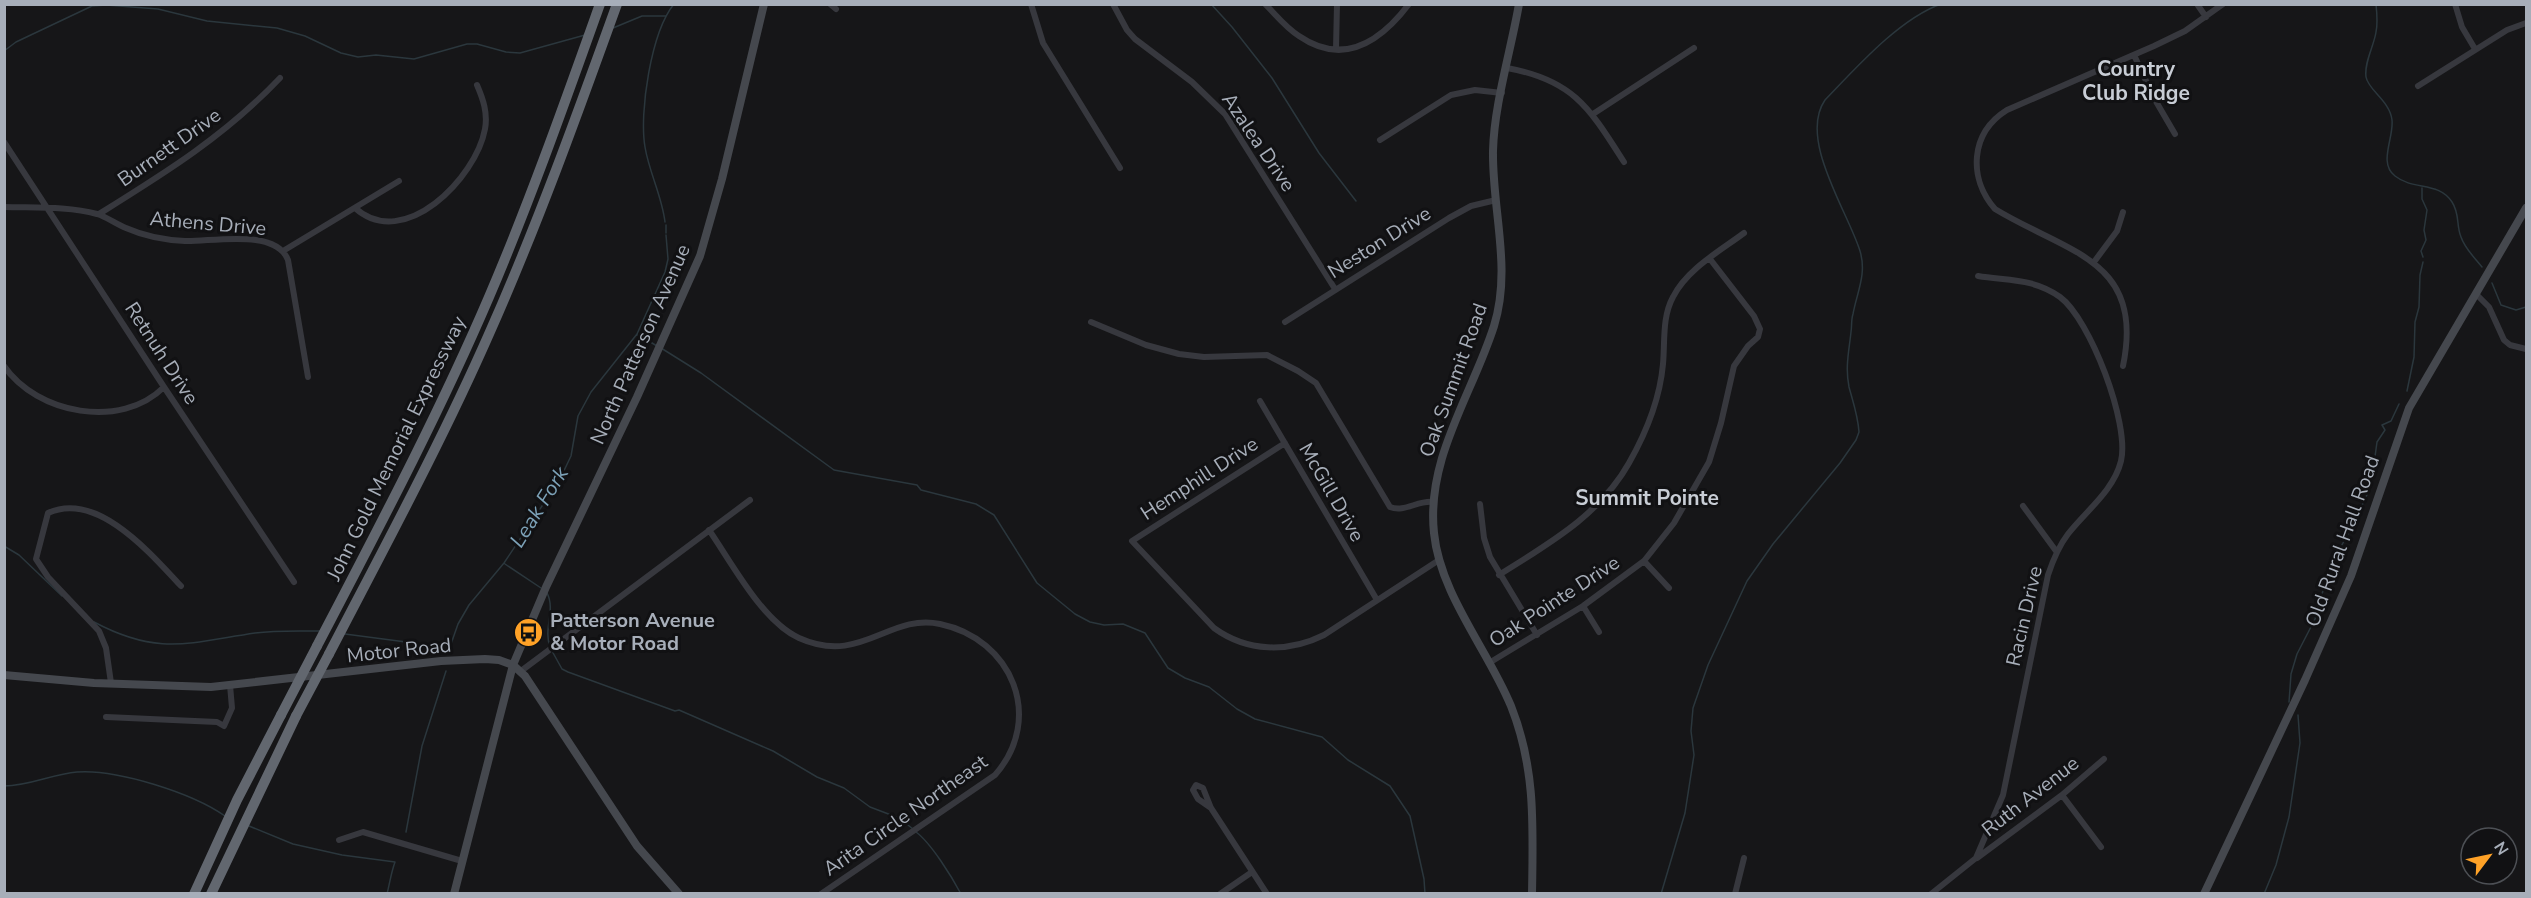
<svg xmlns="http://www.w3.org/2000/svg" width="2531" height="898" viewBox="0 0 2531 898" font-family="'Nunito Sans',sans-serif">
<rect width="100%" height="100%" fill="#161618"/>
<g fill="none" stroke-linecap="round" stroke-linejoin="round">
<path stroke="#2b373d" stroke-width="1.5" d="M1211,4L1232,27L1272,78L1319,153L1356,201
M2376,4C2377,14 2378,23 2376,32C2374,46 2364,62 2366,77C2368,90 2390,101 2392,120C2394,138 2378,163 2395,176C2414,191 2438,181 2452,202C2460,214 2456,225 2461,237C2465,249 2475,258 2482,267
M613,28L642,16H666
M4,51L16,42L92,6L106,5L158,9L207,21L277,28L305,36L341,53L358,57L376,55L414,59L467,44H477L506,52L520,53L585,35
M2422,188V199L2427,210L2424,230L2426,240L2421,251L2423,257
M665,222C662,196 649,172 645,147C639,113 651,32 674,4
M666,225V233
M2492,283L2501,305L2516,310L2526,307
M637,334L657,346
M661,348L701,373L834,470L917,485L921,490L976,504L994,515L1037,583L1075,614L1090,622L1104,625L1123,624L1145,633L1168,668L1185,678L1209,687L1237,709L1255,719L1322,737L1348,760L1390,786L1410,816L1424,879L1425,894
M2407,391L2414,357L2415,322L2419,307L2420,275L2423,262
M4,546L19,555L62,596
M505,564L541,588
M547,593C556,610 543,629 550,646
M94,622C158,656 188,643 255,633C277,630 299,631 320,631
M345,634L429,645L451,644L458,624L469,605L504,563L560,479L571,456L578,416L591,392L637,334L665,272L668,259L666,235
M552,651L562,669L568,672L675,711L679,710L773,751L817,777L844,788L870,807L899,818L913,829
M2289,702L2291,674L2297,654L2315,619L2330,566L2352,527L2371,486L2377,442L2385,430L2382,425L2391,421L2399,404
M4,786C30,786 52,774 77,772C117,769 192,793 225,816
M249,826L293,844L342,855L395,862C391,873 390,882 387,894
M406,832L422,746L446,671
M916,832C931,843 952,877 961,894
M1661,894L1685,813L1694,755L1691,731L1693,708L1708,665L1747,581L1773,544L1840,463L1856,440L1859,432C1858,416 1853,402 1849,387C1845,367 1849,351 1851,332C1852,326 1851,320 1853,314C1857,292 1867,274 1860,251C1848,212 1798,139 1825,100C1856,68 1899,19 1941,4
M2264,894L2276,865L2289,817L2300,743L2298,715"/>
<path stroke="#37383e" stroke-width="6" d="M830,4L836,9
M1031,4L1043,43L1120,168
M1113,4L1127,30L1135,39L1192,82L1225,114L1335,289
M1265,4C1276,15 1286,28 1299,36C1344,67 1381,41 1409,4
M2197,4L2206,17
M2455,4L2462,27L2475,49
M1336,49L1337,4
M2134,55L2154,98L2175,134
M1507,68C1574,80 1590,109 1624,162
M2418,86L2507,30L2526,23
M1593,114L1694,48
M1380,140L1451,95L1475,90L1502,93
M4,142L164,387L294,582
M4,207C34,208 68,206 97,214C107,217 116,224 126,228C144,236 165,240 185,241C211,242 276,228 288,260L308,377
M355,208C404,252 476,178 485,129C488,113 483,99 477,85
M99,214C165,173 225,136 280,78
M283,251L399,181
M2094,262L2117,231L2123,212
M2476,294L2489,307L2504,340L2510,345L2526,349
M1091,322L1146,345L1179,354L1204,357L1267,355L1298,371L1316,383L1390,507C1404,513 1418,500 1433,502
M1285,322L1449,218L1471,206L1496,200
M4,366C37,414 121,430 164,387
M2123,366C2145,259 2067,253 1995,209C1968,178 1970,133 2007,110L2154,46L2185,31L2223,4
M1260,401L1377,600
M1285,443L1132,541L1214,628C1247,652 1288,653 1324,635L1439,560
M1480,504L1484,538L1490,557L1537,635
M2023,506L2056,551
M709,530C732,563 762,621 799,638C861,666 889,613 940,624C1012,639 1045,718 995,775L821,894
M1644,561L1669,588
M1499,575C1548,544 1600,515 1629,463C1646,433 1660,398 1663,364C1665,342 1662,317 1673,297C1687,269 1720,251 1744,233
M1583,606L1599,632
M1489,663L1583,606L1644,561L1674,523L1709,462L1721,423L1734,366L1748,346L1758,337L1760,329L1754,316L1710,259
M521,671L750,500
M111,683L106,648L99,631L48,577L36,559L48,513C97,490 151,554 181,586
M106,717L217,722L224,726L232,708L230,685
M2062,795L2101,847
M1211,808L1198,799L1193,790L1196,785L1203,788L1211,808L1267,894
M339,840L363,832L462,861
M1977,858L2062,795L2104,759
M1220,894L1252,872
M1735,894L1744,858
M1931,894L1976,858L2003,795L2048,575C2053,560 2058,547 2068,534C2086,511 2114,490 2121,461C2130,424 2090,319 2060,297C2034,278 2007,281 1978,276"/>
<path stroke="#45484e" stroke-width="8" d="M1519,4C1511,50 1494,105 1493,151C1492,210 1512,268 1494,326C1472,395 1426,458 1434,533C1440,594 1488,650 1511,706C1536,769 1533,827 1532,894
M4,675L94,683L211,687L441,661L485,659L499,660L513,665L525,676L637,846L679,894
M454,894L513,665L546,587L637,397L700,256L722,179L764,4
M2204,894L2305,680L2351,576L2409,408L2526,208"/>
<path stroke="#62676f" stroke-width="10" d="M317,646C377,531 438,416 489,297C530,201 565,102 600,4
M329,654C384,548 441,443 489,334C537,226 577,115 617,4
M194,894L237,800L281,715
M211,894L296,716"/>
<path stroke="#62676f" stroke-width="10" d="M281,715L317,646
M296,716L329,654"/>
</g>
<defs>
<symbol id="bus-disc" viewBox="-11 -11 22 22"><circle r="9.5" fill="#ffa227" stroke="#111113"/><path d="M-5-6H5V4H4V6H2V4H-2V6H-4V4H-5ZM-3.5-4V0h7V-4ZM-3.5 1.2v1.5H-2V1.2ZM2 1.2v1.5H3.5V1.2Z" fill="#111"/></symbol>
</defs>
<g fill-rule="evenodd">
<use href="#bus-disc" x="512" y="616" width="33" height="33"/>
</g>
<g text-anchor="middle" stroke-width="6" stroke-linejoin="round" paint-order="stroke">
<g font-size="20" fill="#a7aeb9" stroke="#111113">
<text transform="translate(1259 142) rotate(56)" y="7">Azalea Drive</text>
<text transform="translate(169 147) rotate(-35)" y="7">Burnett Drive</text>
<text transform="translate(208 223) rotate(5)" y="7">Athens Drive</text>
<text transform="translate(1379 242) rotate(-32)" y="7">Neston Drive</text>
<text transform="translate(640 344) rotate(-66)" y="7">North Patterson Avenue</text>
<text transform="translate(162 353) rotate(57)" y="7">Retnuh Drive</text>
<text transform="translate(1453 380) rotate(-70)" y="7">Oak Summit Road</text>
<text transform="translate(396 448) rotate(-64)" y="7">John Gold Memorial Expressway</text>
<text transform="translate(1199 478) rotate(-33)" y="7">Hemphill Drive</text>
<text transform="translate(1332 492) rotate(60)" y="7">McGill Drive</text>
<text transform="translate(2342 541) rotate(-70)" y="7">Old Rural Hall Road</text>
<text transform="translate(1554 601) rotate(-33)" y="7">Oak Pointe Drive</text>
<text transform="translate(2024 616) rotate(-77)" y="7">Racin Drive</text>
<text transform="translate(399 650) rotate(-6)" y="7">Motor Road</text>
<text transform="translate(2030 796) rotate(-38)" y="7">Ruth Avenue</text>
<text transform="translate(905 815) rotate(-35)" y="7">Arita Circle Northeast</text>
</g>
<g font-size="20" font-weight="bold" fill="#a7aeb9" stroke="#111113" text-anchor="start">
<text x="550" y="627">Patterson Avenue<tspan x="550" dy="23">&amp; Motor Road</tspan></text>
</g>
<g font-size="21" font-weight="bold" fill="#c8cdd5" stroke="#111113">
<text x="2136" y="76">Country<tspan x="2136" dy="24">Club Ridge</tspan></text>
<text x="1647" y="505">Summit Pointe</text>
</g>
<g font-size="21" font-style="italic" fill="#7ca1b7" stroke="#111113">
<text transform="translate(539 507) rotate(-58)" y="7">Leak Fork</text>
</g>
</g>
<rect width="2531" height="898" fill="none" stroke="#a7aeb9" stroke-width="12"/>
<g transform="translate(2489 856) rotate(58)"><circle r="28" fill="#111113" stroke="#4d5055" stroke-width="1.5"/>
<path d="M0-4.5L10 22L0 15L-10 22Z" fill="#ffa227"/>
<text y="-9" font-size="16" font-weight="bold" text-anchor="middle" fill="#a7aeb9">N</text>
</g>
</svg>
